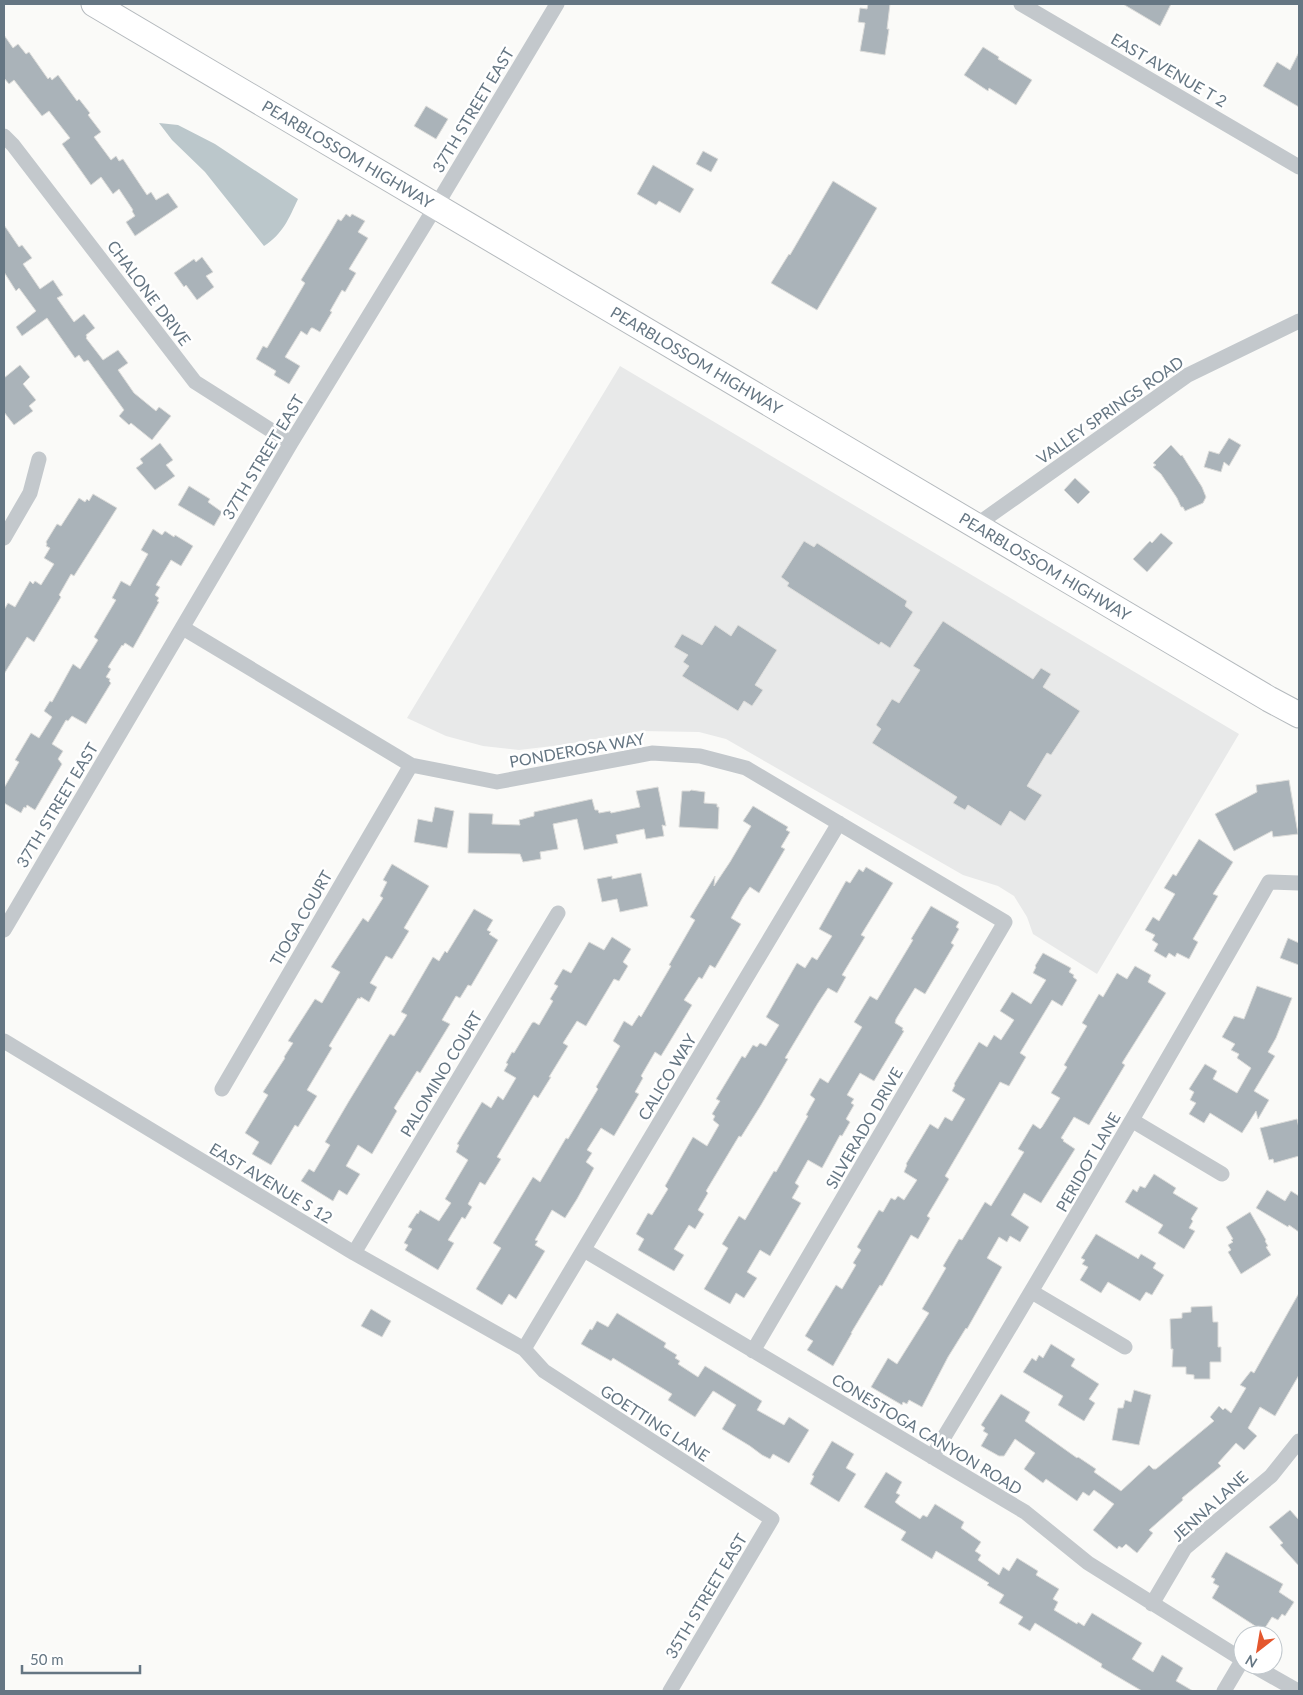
<svg xmlns="http://www.w3.org/2000/svg" width="1303" height="1695" viewBox="0 0 1303 1695" font-family="Lato,sans-serif">
<rect width="100%" height="100%" fill="#fafaf8"/>
<path fill="#e8e9e9" d="M620,366L1239,734L1097,974L1033,934L1027,917L1014,896L998,886L963,875L726,739L699,732L641,731L561,745L519,750L483,746L446,736L407,718Z"/>
<path fill="#bbc7cb" d="M159,123L178,125L215,144L298,199C289,218 283,234 264,246L205,172L172,140Z"/>
<path fill="#aab3b9" stroke="#dcdcda" d="M868,4H890L887,29H889L885,55L860,51L865,23L858,22L860,8L867,9Z
M1123,4H1171L1160,26Z
M4,35L13,48L18,44L26,54L29,52L48,79L50,77L52,80L58,75L77,101L79,99L90,113L88,115L101,132L94,137L111,160L116,156L119,161L123,159L147,195L151,192L156,200L168,193L178,207L135,236L126,222L135,216L132,211L133,210L119,189L113,194L101,177L91,185L62,144L70,138L49,111L42,116L14,80L9,84L4,78Z
M983,47L999,57L998,59L1032,80L1016,105L989,88L988,91L964,75Z
M1299,52V107L1263,86L1277,62L1290,70Z
M426,106L448,119L436,139L414,126Z
M703,151L718,159L711,172L696,164Z
M653,165L694,189L680,213L659,201L656,205L637,194Z
M833,181L877,208L817,310L771,283L789,254L790,255Z
M346,214L350,217L352,214L365,221L358,232L368,238L349,269L356,273L345,292L342,290L330,311L332,312L320,332L313,328H311L307,335L301,331L285,357L300,366L289,384L274,375L276,371L256,359L263,346L267,348L305,283L301,280L331,231L338,219L341,221Z
M4,225L19,247L22,245L32,258L23,264L40,289L53,280L63,295L57,298L74,322L84,314L95,328L86,335L87,337L86,338L103,360L118,350L128,363L118,370L134,393L156,411L159,407L171,416L152,440L131,423L129,425L119,416L124,410L88,360L84,362L79,355L75,358L47,318L22,336L16,327L36,311L19,288L16,291L4,272Z
M202,257L213,272L206,276L214,287L197,300L186,285L184,287L174,273L194,259L196,262Z
M20,365L30,377L23,384L36,400L29,406L33,411L14,425L4,412V378Z
M1229,438L1241,445L1229,466L1224,462L1221,472L1204,467L1209,451L1219,454Z
M160,443L173,460L166,465L175,476L155,490L136,468L143,463L140,459Z
M1171,445L1181,456L1182,455L1202,487L1206,497L1203,503L1185,511L1183,507H1181L1177,498L1161,474L1153,467L1156,465L1153,463Z
M1075,478L1090,492L1078,504L1064,490Z
M189,486L210,499L208,502L222,512L214,526L178,505Z
M93,494L117,508L74,576L71,574L59,595L61,597L34,642L27,637L4,674V610L8,603L15,607L30,581L33,584L35,581L41,585L54,564L44,558L50,548L46,546L47,544L46,542L57,524L61,526L79,498L85,502L87,499L89,501Z
M153,529L162,535L165,531L174,537L175,535L193,546L181,566L171,560L156,585L160,587L155,595L159,598L157,601L159,602L133,648L125,643L123,646L122,645L108,667L111,669L106,677L110,679L109,681L111,683L86,724L72,716L68,721L66,720L52,744L63,751L58,759L62,764L35,810L27,805L26,808L24,807L21,813L4,803V788L19,762L15,760L31,733L39,738L52,717L44,711L50,701L52,702L73,664L80,669L98,640L94,637L116,600L112,598L121,581L130,586L148,554L141,550Z
M1161,533L1173,543L1147,572L1133,559L1150,541L1152,543Z
M804,541L814,547L817,543L907,601L905,606L913,612L890,648L881,642L879,645L787,586L789,583L781,577Z
M943,621L1033,679L1041,668L1051,674L1043,687L1080,711L1051,755L1047,753L1027,786L1042,795L1025,821L1010,811L1001,826L968,805L965,810L953,803L957,797L872,743L881,729L876,725L892,699L899,703L920,670L913,666Z
M715,625L731,636L738,625L777,650L755,685L763,690L752,706L744,701L738,711L682,676L689,666L683,662L688,655L674,647L682,634L702,645Z
M1289,780L1298,834L1273,837L1272,831L1234,851L1215,814L1257,792L1256,785Z
M658,787L666,826L662,825L664,836L646,839L644,829L616,835L618,843L584,850L577,819L553,824L558,849L540,852L541,859L523,862L520,854L468,853L469,813L493,814L492,824L520,825L519,820L534,816V812L592,799L595,810H598L599,813L610,811L611,813L640,807L636,791Z
M691,790L705,792L704,803L717,804V807H719L718,829L679,827L682,791H690Z
M753,806L788,827L786,830L790,832L781,847L785,849L759,893L750,887L743,897L731,918L741,924L715,968L710,965L702,979L699,977L684,1000L692,1005L661,1056L655,1052L641,1076L643,1078L635,1092L639,1094L614,1136L601,1128L587,1150L592,1153L586,1162L594,1168L577,1199L565,1218L552,1210L535,1240L538,1241L535,1245L545,1251L516,1299L509,1294L502,1305L476,1289L501,1248L493,1243L533,1177L540,1182L566,1138L568,1139L598,1089L596,1087L620,1046L613,1041L624,1021L632,1026L639,1015L641,1017L671,966L669,965L695,920L690,917L715,876L714,886L730,862L751,826L743,821Z
M435,807L454,811L447,848L414,842L418,819L432,822Z
M1199,839L1233,862L1213,894L1218,896L1193,939L1198,942L1189,959L1177,953L1175,957L1169,953L1166,958L1154,951L1158,944L1152,940L1155,935L1145,930L1153,917L1159,921L1175,894L1164,888L1173,874L1176,876Z
M392,864L429,886L404,928L409,931L392,959L386,956L370,983L377,987L369,1002L361,997L360,999L358,998L329,1046L332,1048L307,1090L317,1096L298,1127L295,1125L271,1165L252,1154L259,1142L245,1133L268,1095L263,1092L285,1058L284,1057L293,1043L288,1041L315,999L322,1003L340,972L331,967L363,918L368,922L383,898L380,896L387,882L383,880Z
M866,867L893,883L861,935L865,937L842,975L846,977L837,993L828,988L818,1003L785,1058L788,1059L761,1105L741,1137L739,1136L706,1191L708,1193L698,1210L704,1214L695,1229L689,1225L674,1249L684,1255L674,1271L638,1250L644,1239L636,1234L648,1213L652,1215L668,1189L665,1186L693,1137L707,1146L719,1125L713,1120L715,1116L712,1114L720,1101L716,1099L742,1056L745,1058L753,1045L757,1047L760,1043L766,1046L779,1025L766,1017L797,963L805,968L812,957L817,960L832,936L819,929L846,881L850,883L859,869L863,872Z
M641,873L648,906L620,912L617,899L602,902L597,879L612,876V879Z
M931,906L959,922L956,927L959,929L951,943L954,945L925,994L915,988L896,1019L895,1023L903,1028L902,1030L904,1031L874,1081L860,1073L847,1095L854,1099L851,1103L854,1105L846,1119L850,1122L842,1136L840,1135L822,1168L808,1160L795,1183L799,1186L792,1198L801,1203L770,1256L760,1250L747,1272L757,1278L744,1298L736,1293L730,1304L704,1289L728,1248L722,1244L739,1216L745,1220L774,1171L776,1172L808,1116L806,1115L815,1099L810,1095L820,1078L828,1083L862,1027L854,1022L870,996L877,1000L913,940L911,939Z
M474,909L493,920L487,930L491,932L489,934L498,940L471,986L468,985L460,998L456,996L442,1020L450,1024L420,1073L417,1071L394,1108L397,1111L372,1154L358,1145L346,1166L360,1174L347,1195L339,1190L333,1201L301,1181L309,1169L314,1172L330,1145L325,1142L349,1101L390,1034L394,1036L407,1015L401,1012L433,957L439,961L445,951L447,953Z
M612,937L631,949L623,962L628,966L619,981L614,979L586,1026L577,1021L563,1043L568,1046L549,1077H551L538,1098L534,1095L497,1157L501,1159L485,1185L480,1182L468,1204L472,1207L465,1219L462,1217L448,1240L454,1243L438,1270L405,1250L408,1245L404,1243L412,1229L408,1227L417,1213L418,1214L420,1210L439,1221L451,1203L445,1199L468,1160L456,1152L459,1145L457,1144L482,1102L491,1108L498,1096L503,1100L516,1078L504,1071L508,1064L506,1063L512,1052L514,1053L532,1023L534,1022L539,1025L553,1001L550,999L558,986L554,984L563,969L571,973L589,942L604,950Z
M1288,938L1299,943V965L1280,958Z
M1043,953L1071,968L1069,972L1074,975L1073,977L1077,980L1062,1006L1052,1000L1020,1053L1026,1057L1009,1086L1000,1082L945,1176L949,1179L927,1216L930,1218L918,1239L911,1235L882,1286L880,1285L851,1333H852L833,1366L807,1350L813,1341L805,1336L836,1285L842,1289L856,1265L853,1263L861,1250L857,1247L879,1210L883,1212L891,1198L895,1200L898,1196L904,1200L917,1180L904,1172L907,1165L906,1164L930,1124L938,1129L945,1117L952,1121L965,1099L952,1091L955,1085L954,1084L979,1042L987,1047L994,1035L1001,1040L1014,1020L1000,1011L1012,992L1031,1004L1046,980L1033,973L1036,967L1035,966Z
M1135,966L1151,975L1148,982L1166,993L1122,1063L1125,1065L1089,1125L1074,1117L1061,1138L1064,1140L1063,1141L1075,1149L1041,1203L1024,1193L1011,1215L1029,1227L1020,1242L1010,1236L1007,1242L999,1237L987,1258L1002,1267L967,1329L966,1328L948,1357L922,1407L909,1400L907,1404L903,1402L902,1405L871,1387L888,1358L897,1364L929,1313L922,1309L946,1268L943,1266L959,1239L962,1240L985,1202L991,1206L1024,1152L1018,1149L1033,1124L1040,1129L1042,1127L1060,1098L1051,1093L1067,1067L1064,1065L1087,1026L1082,1023L1099,994L1103,997L1117,973L1127,979Z
M1257,986L1292,998L1276,1038L1268,1052L1275,1056L1254,1091L1269,1100L1258,1119L1256,1111L1242,1133L1210,1113L1204,1123L1189,1114L1196,1103L1190,1100L1194,1092L1189,1089L1205,1064L1217,1071L1213,1079L1237,1093L1251,1068L1237,1058L1239,1054L1231,1050L1235,1044L1222,1037L1234,1016L1244,1019Z
M1297,1119L1299,1128V1156L1274,1163L1273,1159L1269,1160L1260,1128Z
M1154,1174L1176,1188L1173,1193L1198,1208L1191,1219L1193,1221L1189,1228L1195,1231L1184,1249L1158,1233L1163,1225L1125,1202L1133,1189L1137,1192L1140,1186L1145,1188Z
M1267,1190L1285,1201L1291,1191L1299,1196V1232L1289,1225L1288,1227L1256,1208Z
M1250,1212L1266,1240L1265,1241L1268,1246L1266,1247L1271,1255L1241,1274L1228,1252L1231,1250L1228,1245L1233,1242L1231,1240L1233,1239L1226,1227Z
M1096,1234L1137,1258L1138,1259L1141,1254L1156,1263L1153,1268L1164,1275L1152,1295L1146,1292L1140,1301L1108,1282L1101,1293L1080,1280L1088,1267L1082,1264L1085,1260L1081,1258Z
M1299,1293V1375L1275,1416L1260,1407L1248,1428L1257,1436L1244,1450L1236,1443L1218,1463L1221,1466L1182,1498L1183,1500L1149,1530L1153,1533L1137,1553L1126,1544L1122,1548L1119,1546L1117,1549L1093,1530L1114,1504L1094,1490L1089,1496L1083,1492L1077,1501L1046,1479L1043,1483L1024,1469L1035,1453L1015,1439L1004,1456H999L981,1446L988,1434L983,1431L985,1428L981,1425L1001,1394L1030,1412L1025,1421L1077,1458L1078,1457L1096,1469L1094,1472L1121,1491L1149,1465L1153,1469H1156L1214,1421L1210,1417L1219,1406L1223,1410L1225,1408L1231,1413L1246,1388L1240,1385L1251,1371L1254,1373Z
M1212,1306L1213,1322H1218V1347H1221V1362H1210V1379H1194V1375L1186,1374V1367H1172L1173,1349H1171L1170,1319L1182,1318V1313L1191,1312V1307Z
M371,1309L391,1321L382,1337L361,1326Z
M617,1313L666,1343L664,1347L677,1355L675,1358L680,1361L678,1364L698,1377L705,1366L762,1401L757,1410L784,1425L789,1417L809,1430L789,1463L773,1454L770,1459L762,1455L750,1446L722,1429L736,1405L715,1392L713,1391L695,1417L668,1400L672,1394L613,1358L611,1361L581,1344L590,1329L592,1330L597,1321L608,1327Z
M1051,1344L1075,1359L1071,1366L1099,1384L1089,1399L1095,1403L1084,1421L1058,1405L1063,1396L1023,1372L1032,1358L1036,1361L1039,1355L1043,1358Z
M1134,1390L1151,1395L1139,1445L1112,1440L1118,1408H1123L1125,1400L1131,1402Z
M832,1441L854,1454L846,1468L856,1474L839,1502L810,1484L814,1476L812,1475Z
M886,1472L902,1482L896,1493L900,1495L895,1502L900,1506L920,1519L923,1515L927,1517L935,1504L964,1522L961,1528L981,1542L975,1551L981,1555L978,1560L999,1575L1003,1567L1009,1571L1017,1558L1038,1571L1036,1575L1059,1589L1053,1599L1058,1602L1054,1610L1077,1624L1078,1622L1084,1626L1092,1613L1142,1643L1132,1659L1153,1672L1162,1655L1183,1668L1176,1681L1193,1691H1142L1101,1667L1102,1664L1035,1623L1030,1631L1018,1624L1023,1617L999,1603L1004,1595L987,1585L989,1583L936,1551L932,1559L901,1540L906,1532L864,1507Z
M1290,1510L1299,1520V1566L1280,1545L1283,1543L1269,1527Z
M1226,1552L1283,1584L1279,1592L1294,1602L1285,1616L1282,1614L1278,1620L1272,1617L1263,1631L1212,1598L1219,1586L1213,1583L1215,1579L1211,1577Z"/>
<g fill="none" stroke-linecap="round" stroke-linejoin="round">
<defs>
<g id="primary">
<path id="s1" d="M94,4L1269,699L1299,715"/>
</g>
</defs>
<use href="#primary" stroke="#b5babe" stroke-width="27"/>
<path stroke="#c3c8cc" stroke-width="15" d="M1021,4L1299,167
M4,136L13,145L195,382L291,443
M975,526L1188,375L1299,321
M4,538L30,493L39,459
M183,628L411,765L497,782L652,753L700,756L746,768L1005,922L753,1351
M4,930L291,443L436,206L557,4
M4,1041L354,1253L524,1349L544,1371L772,1519L670,1691
M222,1089L411,765
M1133,1121L1222,1174
M584,1250L1025,1512L1088,1563L1243,1660
M354,1253L558,913
M1032,1292L1125,1347
M524,1349L839,823
M932,1457C1047,1267 1159,1075 1269,882L1299,883
M1152,1604L1185,1548L1271,1476L1299,1441
M1252,1665L1298,1691
M1224,1691L1243,1659"/>
<use href="#primary" stroke="#fff" stroke-width="25"/>
</g>
<g text-anchor="middle" stroke-width="5" stroke-linejoin="round" paint-order="stroke">
<g font-size="16" fill="#657683" stroke="#fff">
<text transform="translate(1169 70) rotate(30)" y="6">EAST AVENUE T 2</text>
<text transform="translate(473 110) rotate(-59)" y="6">37TH STREET EAST</text>
<text dy="6" stroke="none"><textPath href="#s1" startOffset="295">PEARBLOSSOM HIGHWAY</textPath></text>
<text transform="translate(149 293) rotate(53)" y="6">CHALONE DRIVE</text>
<text dy="6" stroke="none"><textPath href="#s1" startOffset="700">PEARBLOSSOM HIGHWAY</textPath></text>
<text transform="translate(1110 410) rotate(-35)" y="6">VALLEY SPRINGS ROAD</text>
<text transform="translate(263 457) rotate(-59)" y="6">37TH STREET EAST</text>
<text dy="6" stroke="none"><textPath href="#s1" startOffset="1105">PEARBLOSSOM HIGHWAY</textPath></text>
<text transform="translate(577 750) rotate(-10)" y="6">PONDEROSA WAY</text>
<text transform="translate(57 805) rotate(-59)" y="6">37TH STREET EAST</text>
<text transform="translate(301 918) rotate(-60)" y="6">TIOGA COURT</text>
<text transform="translate(441 1074) rotate(-59)" y="6">PALOMINO COURT</text>
<text transform="translate(667 1077) rotate(-59)" y="6">CALICO WAY</text>
<text transform="translate(864 1128) rotate(-60)" y="6">SILVERADO DRIVE</text>
<text transform="translate(1088 1162) rotate(-60)" y="6">PERIDOT LANE</text>
<text transform="translate(271 1183) rotate(31)" y="6">EAST AVENUE S 12</text>
<text transform="translate(655 1423) rotate(33)" y="6">GOETTING LANE</text>
<text transform="translate(927 1434) rotate(31)" y="6">CONESTOGA CANYON ROAD</text>
<text transform="translate(1210 1506) rotate(-42)" y="6">JENNA LANE</text>
<text transform="translate(706 1596) rotate(-59)" y="6">35TH STREET EAST</text>
</g>
</g>
<rect width="1303" height="1695" fill="none" stroke="#657683" stroke-width="10"/>
<g transform="translate(1258 1650) rotate(211)"><circle r="24" fill="#ffffff" stroke="#c1c8cd"/>
<path d="M0-4L9 19L0 12L-9 19Z" fill="#e4572e"/>
<text y="-8" font-size="14" font-weight="bold" text-anchor="middle" fill="#657683">N</text>
</g>
<path d="M22 1665v8h118v-8" fill="none" stroke="#657683" stroke-width="2.5"/>
<text x="30" y="1665" font-size="15" fill="#657683" stroke="#ffffff" stroke-width="4" paint-order="stroke">50 m</text>
</svg>
